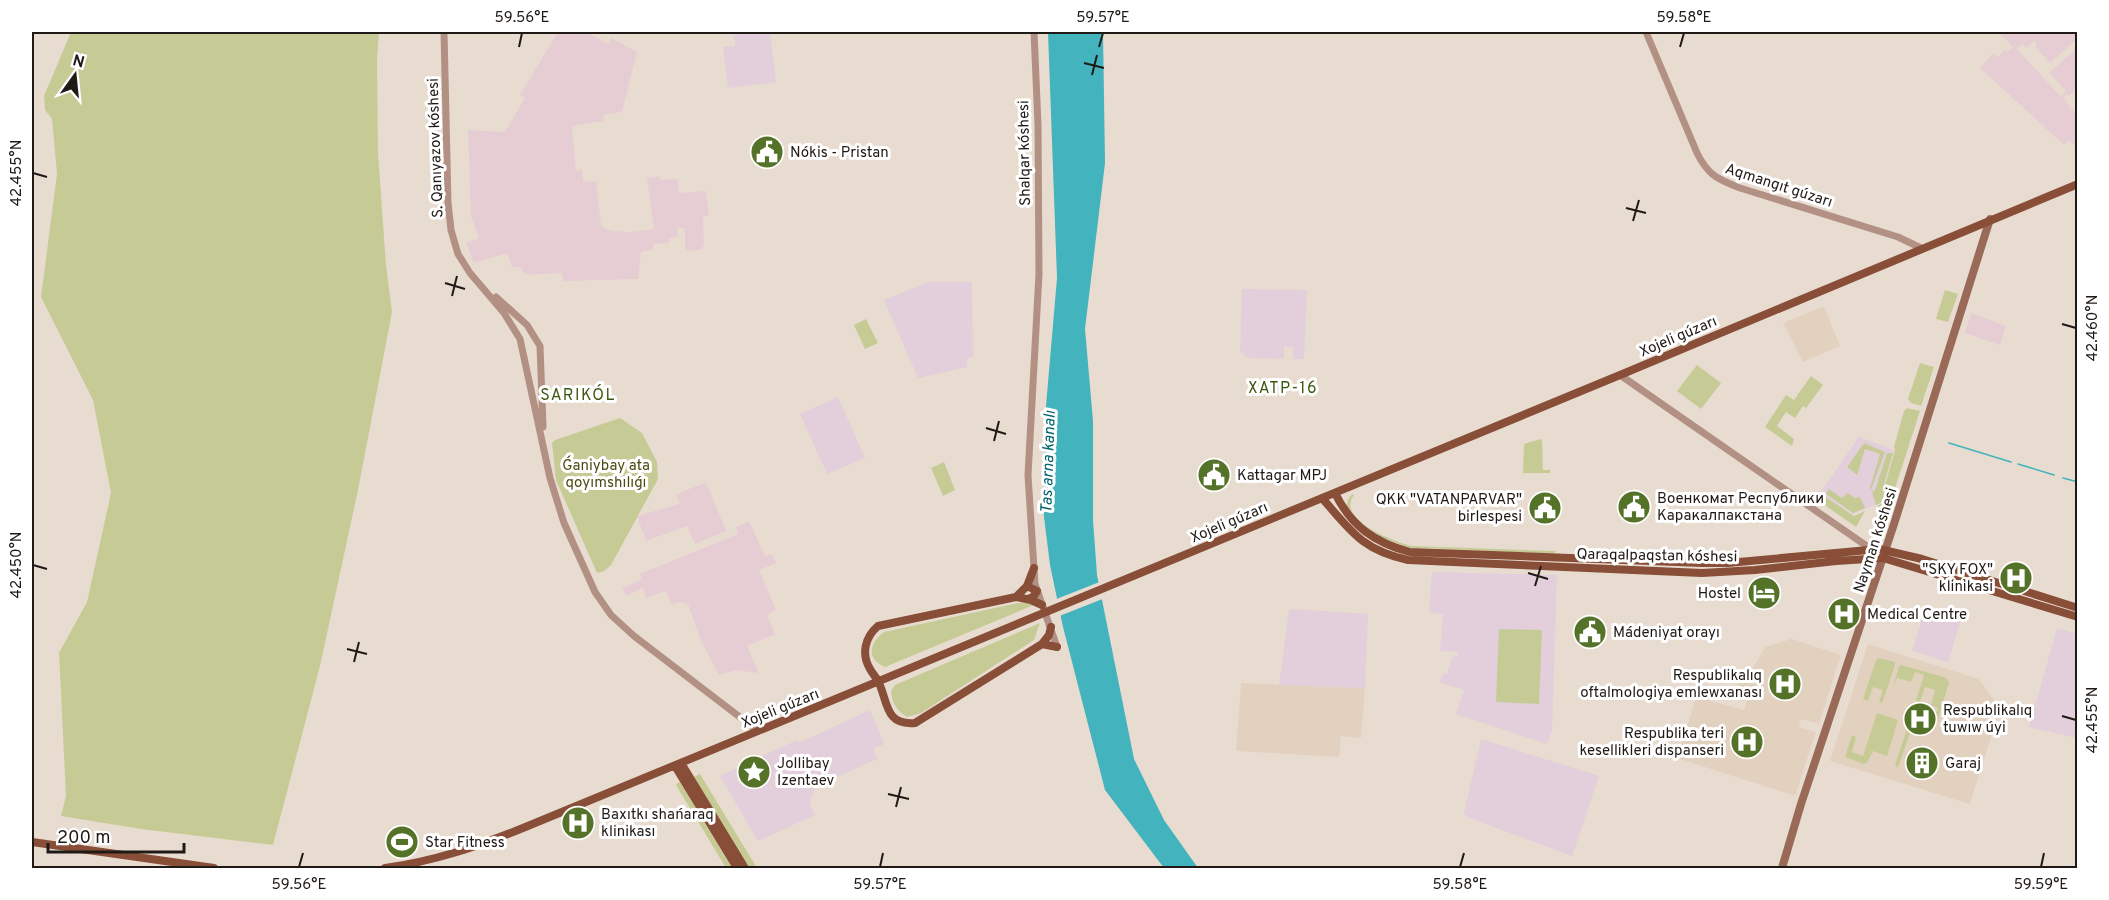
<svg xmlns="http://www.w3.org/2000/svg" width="2109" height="900" viewBox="0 0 2109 900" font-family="Overpass,sans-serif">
<rect width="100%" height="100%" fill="#e8dcd0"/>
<path fill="#e3d1c0" d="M1824,306L1840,346L1803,362L1783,323Z
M1789,638L1841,655L1819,724L1801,719L1799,727L1816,732L1795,796L1677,758L1695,701L1700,698L1744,710L1750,692L1737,688L1741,675L1748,677L1765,647L1788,640Z
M1868,644L1979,679L2000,709L1970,804L1830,761Z
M1241,683L1365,688L1361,738L1341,736L1339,757L1236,751Z"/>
<path fill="#e6cdd4" d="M558,32H587L608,44L612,38L637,52L622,112L604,115L603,121L572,126L576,171L582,170L583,182L596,181L601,226L611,231L631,232L654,229L647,178L659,176L660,180L678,179L679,193L706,191L709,215L703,216L704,245L701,250L685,251V232L684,228H677L678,237L669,238V243L653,244V250L641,252L638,279L563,281L562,273L526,275L520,267H512L507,253L474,263L466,243L479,238L471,217L468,130L505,132L525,98L520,95Z
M2002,32H2077V39L2050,63L2035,47L2037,45L2034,41L2026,48L2023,44L2017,49L2061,97L2066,91L2049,73L2077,48V89L2069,96L2067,94L2063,98L2077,115V148L2069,140L2064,145L1980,68L1993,53L1998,57L2005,49L2008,52L2013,47L2000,34Z
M1971,313L2006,326L2000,345L1965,333Z
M705,483L709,489L726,531L695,544L687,526L646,541L637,516L680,504L676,494Z
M749,521L765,556L772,554L776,563L759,570L776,610L767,615L775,634L747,646L759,673L735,670L719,675L700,639L688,604L680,602L672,604L666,591L646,598L643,588L626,596L622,588L642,580L640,574L738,534L736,527Z"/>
<path fill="#e3cedb" d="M762,32H770L776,82L728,88L723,47L735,46L734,35Z
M928,282H972L973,357L967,358V367L918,378L884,300Z
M1242,289L1307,290L1304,359H1293V347H1284V359L1249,358L1240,352Z
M838,397L865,458L827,474L800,414Z
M1859,437L1894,450L1882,491L1887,500L1853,514L1820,493Z
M1432,572L1557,575L1552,730L1547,744L1456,714L1464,690L1439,682L1444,673L1447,674L1453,655L1457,656L1459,652L1440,651L1443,614L1429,612Z
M1292,609L1368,614L1365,688L1279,685L1289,610Z
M1925,609L1961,619L1948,662L1912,651Z
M2057,628L2077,634V738L2029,727Z
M870,710L884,744L873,749L877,759L815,787L810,804L815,815L758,841L720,776L797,740L799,743Z
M1481,739L1599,776L1572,856L1467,817L1464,812Z"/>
<path fill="#c6cb96" d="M71,32H379L377,59L378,153L386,265L392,312L358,490L320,666L273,845L141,829L61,816L66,796L59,653L87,602L111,493L93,400L41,297L57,174L52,119L45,110L44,96Z
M1945,290L1958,294L1948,322L1936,319Z
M866,319L878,343L865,349L854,325Z
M1920,363L1934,367L1921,406L1911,403L1908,399Z
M1697,365L1721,383L1701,409L1677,391Z
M1811,376L1823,385L1806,408L1803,406L1795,418L1786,412L1777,426L1794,439L1792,446L1765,427L1786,395L1794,400Z
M1907,408L1920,411L1888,510L1877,506L1888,500L1876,505L1872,492L1875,490L1887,453H1893L1882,491L1886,498L1883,492L1895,450L1894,447L1904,411Z
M620,418L642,433L657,462L658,479L611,565L604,571L597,573L556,480L552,443L555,440Z
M1540,439L1542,441L1543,470H1550V473H1523L1524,444Z
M1864,443L1885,452L1871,490L1870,488L1880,454L1865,449L1857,475L1847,467Z
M944,462L955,490L943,496L931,468Z
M1829,489L1842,498L1847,493L1855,498L1860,497L1865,508L1853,513L1826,494Z
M1820,493L1854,516L1865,511L1856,527L1816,499Z
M1352,494L1354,495C1335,520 1395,542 1412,546L1556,551L1553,554L1430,548H1410L1380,537L1357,521L1347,506L1348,500Z
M1018,603H1027L1034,605L885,667C866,659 869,643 884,632Z
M1040,623L1034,640L921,713L907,717C896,710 892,703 891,691L895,685Z
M1499,629L1542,630L1539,704L1496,702Z
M1879,658L1895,662V665L1882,703L1879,702L1883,690L1873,687L1868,701L1863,699L1876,660Z
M1901,665L1944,677L1948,680L1949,683L1935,728L1932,730L1913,724L1898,768L1895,765L1913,711L1934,718L1938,708L1931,705L1935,690L1925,687L1920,702L1916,700L1924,675L1915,672L1911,682L1897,678L1893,688L1899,666Z
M1877,713L1898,720L1887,756L1873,751L1867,763L1864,764L1845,757L1852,735L1856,737L1852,752L1863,756Z
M700,774L757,868H750L694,777Z
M679,782L681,784L732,868H726L676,785Z"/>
<path fill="#43b3bd" d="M1048,32H1103L1105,163L1085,329L1093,421V520L1097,575L1134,759L1164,820L1198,868H1164L1105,790L1063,627L1050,565L1043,509L1046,406L1057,278Z"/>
<path fill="#e8dcd0" d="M1102,581L1105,598L1057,617L1054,600Z"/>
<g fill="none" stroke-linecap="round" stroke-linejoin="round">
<path stroke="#43b3bd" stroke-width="1.5" d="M1949,443L2011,462
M2018,464L2054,475
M2063,478L2078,482"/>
<path stroke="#b29084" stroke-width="7" d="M444,32L448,203L451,230L458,254L470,273L504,313L520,339L550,478L564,523L595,592L611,615L634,636L758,731
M1034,32L1038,125L1039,274L1028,475L1035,584L1057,647
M1646,32L1697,153C1708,175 1717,179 1740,188L1898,237L1921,248
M496,297L527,325L540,346L543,427
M1620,375L1871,549"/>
<path stroke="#9a6a58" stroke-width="8" d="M1782,868L1801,804L1894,524L1990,219"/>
<path stroke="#884e38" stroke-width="8" d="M1335,493C1351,526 1375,543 1410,552L1702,563H1728L1879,549L1922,559L2078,608
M1322,498C1351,531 1362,550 1408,560L1702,573L1755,570L1836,561L1883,558L2078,617
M1027,586L1037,591L1033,597L1028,599
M1016,597L1027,586L1034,568
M1042,605L1031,600L1016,597L878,626C865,637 861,654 870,669C872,673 876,677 878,681C888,700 884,726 915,723L1042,644L1049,635L1051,627
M1042,644L1057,647
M681,763L745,868
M675,766L737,868
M32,842L214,868
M385,868C435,861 476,847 523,828L1620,375L2078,184"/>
</g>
<path fill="none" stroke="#1f1a16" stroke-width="2" d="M519,47L522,33M1099,47L1103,33M1680,47L1684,33M1084,63L1104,68M1092,75L1097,55M33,173L47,177M1626,208L1646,213M1633,221L1639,200M445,283L465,289M452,296L457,276M2062,324L2076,328M986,428L1006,434M994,441L999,421M33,565L47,569M1528,573L1548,579M1535,586L1541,566M347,649L367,654M354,662L359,642M2062,716L2076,720M888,794L909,799M896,807L901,787M299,867L303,853M880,867L883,853M1460,867L1464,853M2041,867L2044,853"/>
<defs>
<symbol id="civic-disc" viewBox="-11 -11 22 22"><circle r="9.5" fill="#547228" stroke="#fff"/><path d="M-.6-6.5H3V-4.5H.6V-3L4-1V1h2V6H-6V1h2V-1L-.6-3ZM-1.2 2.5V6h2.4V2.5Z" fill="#fff"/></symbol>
<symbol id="hospital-disc" viewBox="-11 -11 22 22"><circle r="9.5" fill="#547228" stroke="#fff"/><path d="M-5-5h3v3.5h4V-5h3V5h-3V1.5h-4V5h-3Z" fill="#fff"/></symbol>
<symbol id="hotel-disc" viewBox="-11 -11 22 22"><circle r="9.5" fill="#547228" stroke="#fff"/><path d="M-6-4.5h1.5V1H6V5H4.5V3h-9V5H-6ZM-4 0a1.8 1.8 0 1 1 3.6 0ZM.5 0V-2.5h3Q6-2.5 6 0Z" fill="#fff"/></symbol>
<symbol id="building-disc" viewBox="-11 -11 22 22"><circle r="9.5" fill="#547228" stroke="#fff"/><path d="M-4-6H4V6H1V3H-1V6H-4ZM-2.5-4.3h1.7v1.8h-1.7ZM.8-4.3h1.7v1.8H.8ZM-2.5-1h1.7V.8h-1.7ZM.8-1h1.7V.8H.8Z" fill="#fff"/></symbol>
<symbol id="sight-disc" viewBox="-11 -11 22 22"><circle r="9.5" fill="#547228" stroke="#fff"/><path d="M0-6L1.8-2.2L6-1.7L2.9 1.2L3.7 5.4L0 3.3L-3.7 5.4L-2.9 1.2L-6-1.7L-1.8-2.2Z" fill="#fff"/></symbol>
<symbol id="stadium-disc" viewBox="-11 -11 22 22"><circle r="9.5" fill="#547228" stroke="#fff"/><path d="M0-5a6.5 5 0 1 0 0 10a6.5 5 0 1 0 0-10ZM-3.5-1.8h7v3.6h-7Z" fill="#fff"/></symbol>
</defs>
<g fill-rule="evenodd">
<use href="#civic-disc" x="748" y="133" width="38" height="38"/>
<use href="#civic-disc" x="1195" y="456" width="38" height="38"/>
<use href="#civic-disc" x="1615" y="488" width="38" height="38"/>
<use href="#civic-disc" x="1526" y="489" width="38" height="38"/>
<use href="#hospital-disc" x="1997" y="559" width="38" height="38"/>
<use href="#hotel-disc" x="1745" y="574" width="38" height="38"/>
<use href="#hospital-disc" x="1825" y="595" width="38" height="38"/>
<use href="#civic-disc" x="1571" y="613" width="38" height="38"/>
<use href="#hospital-disc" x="1766" y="665" width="38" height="38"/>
<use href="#hospital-disc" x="1901" y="700" width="38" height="38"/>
<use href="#hospital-disc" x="1728" y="723" width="38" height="38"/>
<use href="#building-disc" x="1903" y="744" width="38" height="38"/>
<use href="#sight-disc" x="735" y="753" width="38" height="38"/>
<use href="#hospital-disc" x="559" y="804" width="38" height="38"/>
<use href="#stadium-disc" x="383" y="823" width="38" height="38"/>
</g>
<g text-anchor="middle" stroke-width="6" stroke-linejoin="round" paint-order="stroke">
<g font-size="15" fill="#1f1a16" stroke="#fff">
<text transform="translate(435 148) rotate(-92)" y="5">S. Qanıyazov kóshesi</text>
<text transform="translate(1024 153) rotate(-91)" y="5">Shalqar kóshesi</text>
<text transform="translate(1779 185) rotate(18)" y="5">Aqmangıt gúzarı</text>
<text transform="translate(1678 336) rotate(-23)" y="5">Xojeli gúzarı</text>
<text transform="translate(1229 522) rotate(-23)" y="5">Xojeli gúzarı</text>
<text transform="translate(1875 540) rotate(-72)" y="5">Nayman kóshesi</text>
<text transform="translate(1657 555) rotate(1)" y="5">Qaraqalpaqstan kóshesi</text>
<text transform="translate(780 708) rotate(-22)" y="5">Xojeli gúzarı</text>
</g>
<g font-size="15" fill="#1f1a16" stroke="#fff" text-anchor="start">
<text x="790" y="157">Nókis - Pristan</text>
<text x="1237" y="480">Kattagar MPJ</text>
<text x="1657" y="503">Военкомат Республики<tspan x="1657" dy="17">Каракалпакстана</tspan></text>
<text x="1522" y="504" text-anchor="end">QKK "VATANPARVAR"<tspan x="1522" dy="17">birlespesi</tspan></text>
<text x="1993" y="574" text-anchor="end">"SKY FOX"<tspan x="1993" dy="17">klinikasi</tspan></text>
<text x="1741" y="598" text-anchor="end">Hostel</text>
<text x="1867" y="619">Medical Centre</text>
<text x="1613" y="637">Mádeniyat orayı</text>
<text x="1762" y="680" text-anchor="end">Respublikalıq<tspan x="1762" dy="17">oftalmologiya emlewxanası</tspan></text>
<text x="1943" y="715">Respublikalıq<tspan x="1943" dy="17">tuwıw úyi</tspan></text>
<text x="1724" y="738" text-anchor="end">Respublika teri<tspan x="1724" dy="17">kesellikleri dispanseri</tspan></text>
<text x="777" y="768">Jollibay<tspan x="777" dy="17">Izentaev</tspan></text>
<text x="1945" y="768">Garaj</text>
<text x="601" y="819">Baxıtkı shańaraq<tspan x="601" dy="17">klinikası</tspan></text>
<text x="425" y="847">Star Fitness</text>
</g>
<g font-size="15" fill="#4a4c12" stroke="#fff">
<text x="606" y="470">Ǵaniybay ata<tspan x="606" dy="17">qoyımshılıǵı</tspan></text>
</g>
<g font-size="16" letter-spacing="1.5" fill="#3c5710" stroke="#fff">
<text x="1283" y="393">XATP-16</text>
<text x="578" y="400">SARIKÓL</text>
</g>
<g font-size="16" font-style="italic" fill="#00646b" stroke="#fff">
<text transform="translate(1047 462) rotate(-88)" y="6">Tas arna kanalı</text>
</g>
</g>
<rect width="2109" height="900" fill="none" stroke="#ffffff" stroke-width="66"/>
<g transform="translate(75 75) rotate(15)" stroke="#ffffff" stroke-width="4.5" paint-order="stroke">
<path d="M0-4.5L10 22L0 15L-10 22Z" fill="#1f1a16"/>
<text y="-9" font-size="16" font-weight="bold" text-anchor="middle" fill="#1f1a16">N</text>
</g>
<path d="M48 843v9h136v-9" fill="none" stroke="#1f1a16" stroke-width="3"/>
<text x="57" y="843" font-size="18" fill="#1f1a16" stroke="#ffffff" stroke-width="4.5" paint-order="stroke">200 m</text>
<rect x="33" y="33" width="2043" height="834" fill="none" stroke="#1f1a16" stroke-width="2"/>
<g font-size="15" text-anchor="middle" fill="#1f1a16">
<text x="522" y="22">59.56°E</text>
<text x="1103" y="22">59.57°E</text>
<text x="1684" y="22">59.58°E</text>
<text transform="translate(16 173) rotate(-90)" y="5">42.455°N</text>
<text transform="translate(2092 328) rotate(-90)" y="5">42.460°N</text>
<text transform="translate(16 565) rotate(-90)" y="5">42.450°N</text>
<text transform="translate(2092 720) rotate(-90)" y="5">42.455°N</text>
<text x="299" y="889">59.56°E</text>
<text x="880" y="889">59.57°E</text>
<text x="1460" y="889">59.58°E</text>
<text x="2041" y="889">59.59°E</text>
</g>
</svg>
